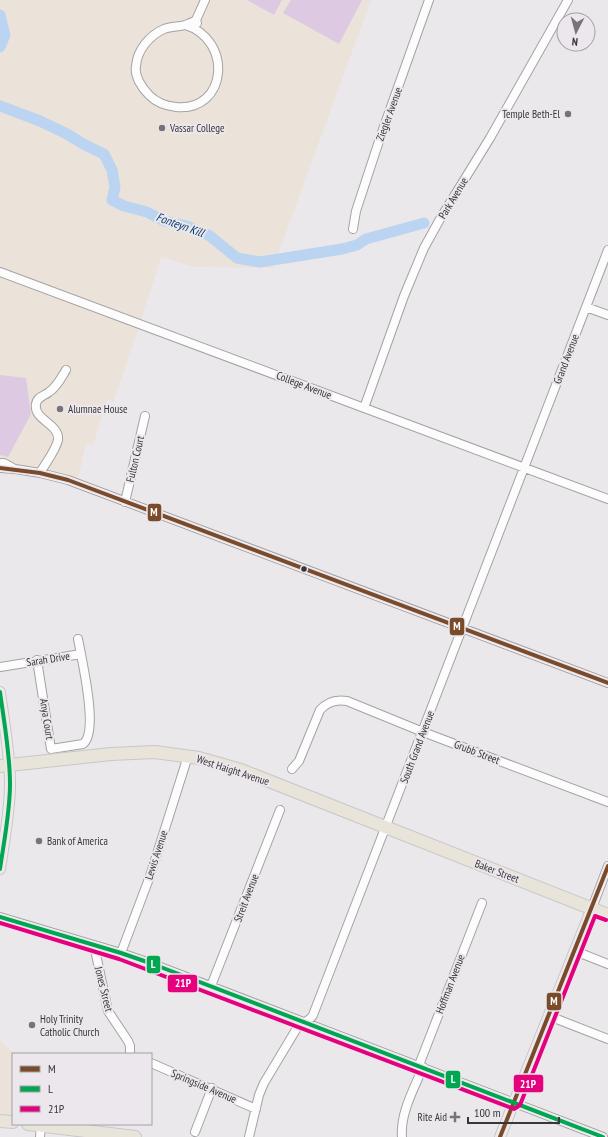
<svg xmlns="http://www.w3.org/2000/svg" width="608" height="1137" viewBox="0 0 608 1137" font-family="'PT Sans Narrow',sans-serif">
<rect width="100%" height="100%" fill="#ebe8ec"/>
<path fill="#ebe2d9" d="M0,0H371L273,268L194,267L161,257L141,321L113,403L107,399L93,446L86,443L78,479L64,474L43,473L0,461Z
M0,1041L15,1054H13V1115L0,1113Z"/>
<path fill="#ddcae2" d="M247,0H282L274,15Z
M291,0H362L339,44L283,13Z
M0,375L26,378L31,414L8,457L0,455Z"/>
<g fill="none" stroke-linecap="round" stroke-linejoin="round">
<path stroke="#bbd4f2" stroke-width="11" d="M0,47L5,35L0,15
M0,106L40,121L67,134L85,145L104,154L112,170L115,187L112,200L124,206L147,212L164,221L187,226L210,236L237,258L260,262L342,249L357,245L366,239L424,223"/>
<defs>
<path id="minor" d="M197,23L196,20L205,0
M185,25C233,39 228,112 176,107C166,106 156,102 149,95C142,88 134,76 136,66C137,50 150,35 164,29C171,26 178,27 185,25C189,24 193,22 196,20
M353,229L356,211L381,135L429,0
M0,272L608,499
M586,307L608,315
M364,408L404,296L424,248L440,219L490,138L568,0
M0,463H4L13,468
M0,468L15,469L40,473L68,480L608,683
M40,473C45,464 56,450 58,440C60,424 33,420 36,404C37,397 44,396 49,392C57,387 61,378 66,370
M125,502L145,416
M37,660L51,749L83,744C98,733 84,671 81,654
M0,667L81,654L78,639
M292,769L299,761L320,710C327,702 336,699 347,701L423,732L608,802
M592,908L608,866
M0,917L121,953L150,963L603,1137
M94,945L108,1011L128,1041L130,1046V1053
M575,951L608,964
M121,953L150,876L188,756
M211,986L280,810
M549,1016L608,1039
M151,1063L256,1109
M419,1065L482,903
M195,1132L212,1088
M40,1137L41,1124
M249,1137L259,1095L264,1083L297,1028C302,1022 310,1021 313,1015L608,250
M402,1137C400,1113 414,1089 423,1067"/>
<path id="major" d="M0,692C4,722 10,753 10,784C10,812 4,841 0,869
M500,1137L592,908"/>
<path id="highway" d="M0,766L111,754L155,752L199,758L241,770L608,915
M0,1121L13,1122
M28,1124L135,1137"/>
</defs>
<use href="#minor" stroke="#a4a2a4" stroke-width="10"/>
<use href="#major" stroke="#c8c7c8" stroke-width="12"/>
<use href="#highway" stroke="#c8c7c8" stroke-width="14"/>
<use href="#minor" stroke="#fcfcfc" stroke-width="8"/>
<use href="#major" stroke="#f0ede8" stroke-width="10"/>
<use href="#highway" stroke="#e9e4da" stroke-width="12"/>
<defs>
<path id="bus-1" d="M0,468L40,473L68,480L608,683
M500,1137L608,866"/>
<path id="bus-2" d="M0,692C4,722 10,753 10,784C10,812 4,841 0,869
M0,917L121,953L150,963L603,1137"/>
<path id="bus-3" d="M0,923L119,959L514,1109L520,1105L595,916L606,920"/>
</defs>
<use href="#bus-1" stroke="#ece7ed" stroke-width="7"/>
<use href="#bus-2" stroke="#ece7ed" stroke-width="7"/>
<use href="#bus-3" stroke="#ece7ed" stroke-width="7"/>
<use href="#bus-1" stroke="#7a4b2a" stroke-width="4"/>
<use href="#bus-2" stroke="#00a651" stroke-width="4"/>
<use href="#bus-3" stroke="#e5007d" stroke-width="4"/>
</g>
<g fill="#777477" stroke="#ece7ed" stroke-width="1.5">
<circle cx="568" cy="114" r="4"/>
<circle cx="162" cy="128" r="4"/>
<circle cx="60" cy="409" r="4"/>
<circle cx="39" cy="841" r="4"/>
<circle cx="32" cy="1025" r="4"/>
<path d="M453 1111h4v4h4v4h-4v4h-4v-4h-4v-4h4z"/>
</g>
<circle fill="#383638" stroke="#ece7ed" stroke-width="1.5" cx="304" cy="569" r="3.5"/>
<g text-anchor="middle" stroke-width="4" stroke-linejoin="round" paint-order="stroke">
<g font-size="11" fill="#383638" stroke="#ece7ed">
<text transform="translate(389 114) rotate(-70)" y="4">Ziegler Avenue</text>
<text transform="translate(453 198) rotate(-59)" y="4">Park Avenue</text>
<text transform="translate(566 359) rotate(-69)" y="4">Grand Avenue</text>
<text transform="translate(304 385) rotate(21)" y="4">College Avenue</text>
<text transform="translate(135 459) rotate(-77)" y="4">Fulton Court</text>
<text transform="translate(48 659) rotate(-9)" y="4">Sarah Drive</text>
<text transform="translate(47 719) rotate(81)" y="4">Anya Court</text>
<text transform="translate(417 747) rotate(-69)" y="4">South Grand Avenue</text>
<text transform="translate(477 752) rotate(21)" y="4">Grubb Street</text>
<text transform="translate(233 770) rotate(18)" y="4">West Haight Avenue</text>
<text transform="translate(156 855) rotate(-72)" y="4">Lewis Avenue</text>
<text transform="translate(497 871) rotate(21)" y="4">Baker Street</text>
<text transform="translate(246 898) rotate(-69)" y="4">Streit Avenue</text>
<text transform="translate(450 984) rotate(-69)" y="4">Hoffman Avenue</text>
<text transform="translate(104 989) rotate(76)" y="4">Jones Street</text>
<text transform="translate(204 1086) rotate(23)" y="4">Springside Avenue</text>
</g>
<g font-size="11" fill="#383638" stroke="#ece7ed" text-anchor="start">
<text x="560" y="118" text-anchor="end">Temple Beth-El</text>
<text x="170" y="132">Vassar College</text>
<text x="68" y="413">Alumnae House</text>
<text x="47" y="845">Bank of America</text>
<text x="40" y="1023">Holy Trinity<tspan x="40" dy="13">Catholic Church</tspan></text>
<text x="447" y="1121" text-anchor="end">Rite Aid</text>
</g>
<g font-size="12" font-style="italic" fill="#073e70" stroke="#ece7ed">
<text transform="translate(180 225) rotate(20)" y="4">Fonteyn Kill</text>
</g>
</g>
<g stroke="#ece7ed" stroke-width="1.5">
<rect x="147" y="503" width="15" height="19" rx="4" fill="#7a4b2a"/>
<rect x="449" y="617" width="16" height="19" rx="4" fill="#7a4b2a"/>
<rect x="146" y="955" width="15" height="19" rx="4" fill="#00a651"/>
<rect x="167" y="974" width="31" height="19" rx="4" fill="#e5007d"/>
<rect x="546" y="992" width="16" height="19" rx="4" fill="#7a4b2a"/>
<rect x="445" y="1070" width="16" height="19" rx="4" fill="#00a651"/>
<rect x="513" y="1074" width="31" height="19" rx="4" fill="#e5007d"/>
</g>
<g font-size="11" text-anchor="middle" font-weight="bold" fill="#fff">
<text x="154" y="516">M</text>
<text x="457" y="630">M</text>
<text x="153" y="968">L</text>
<text x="183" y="987">21P</text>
<text x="554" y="1005">M</text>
<text x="453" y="1083">L</text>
<text x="528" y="1088">21P</text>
</g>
<rect x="12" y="1053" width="140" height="72" fill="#ece7ed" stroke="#a4a0a5"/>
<rect x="20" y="1066" width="20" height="6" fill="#7a4b2a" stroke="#a4a0a5"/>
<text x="48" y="1073" font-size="12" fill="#383638">M</text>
<rect x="20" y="1086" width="20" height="6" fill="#00a651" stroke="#a4a0a5"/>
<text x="48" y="1093" font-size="12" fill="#383638">L</text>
<rect x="20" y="1106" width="20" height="6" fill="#e5007d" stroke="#a4a0a5"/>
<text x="48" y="1113" font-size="12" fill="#383638">21P</text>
<g transform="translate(576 32) rotate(186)"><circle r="19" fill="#ece7ed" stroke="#a4a0a5"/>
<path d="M0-3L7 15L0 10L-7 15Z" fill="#777477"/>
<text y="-6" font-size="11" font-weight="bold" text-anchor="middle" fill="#383638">N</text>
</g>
<path d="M468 1117v6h91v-6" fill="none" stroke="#383638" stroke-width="2"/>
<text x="474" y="1117" font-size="12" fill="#383638" stroke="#ece7ed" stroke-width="3" paint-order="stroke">100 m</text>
</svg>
